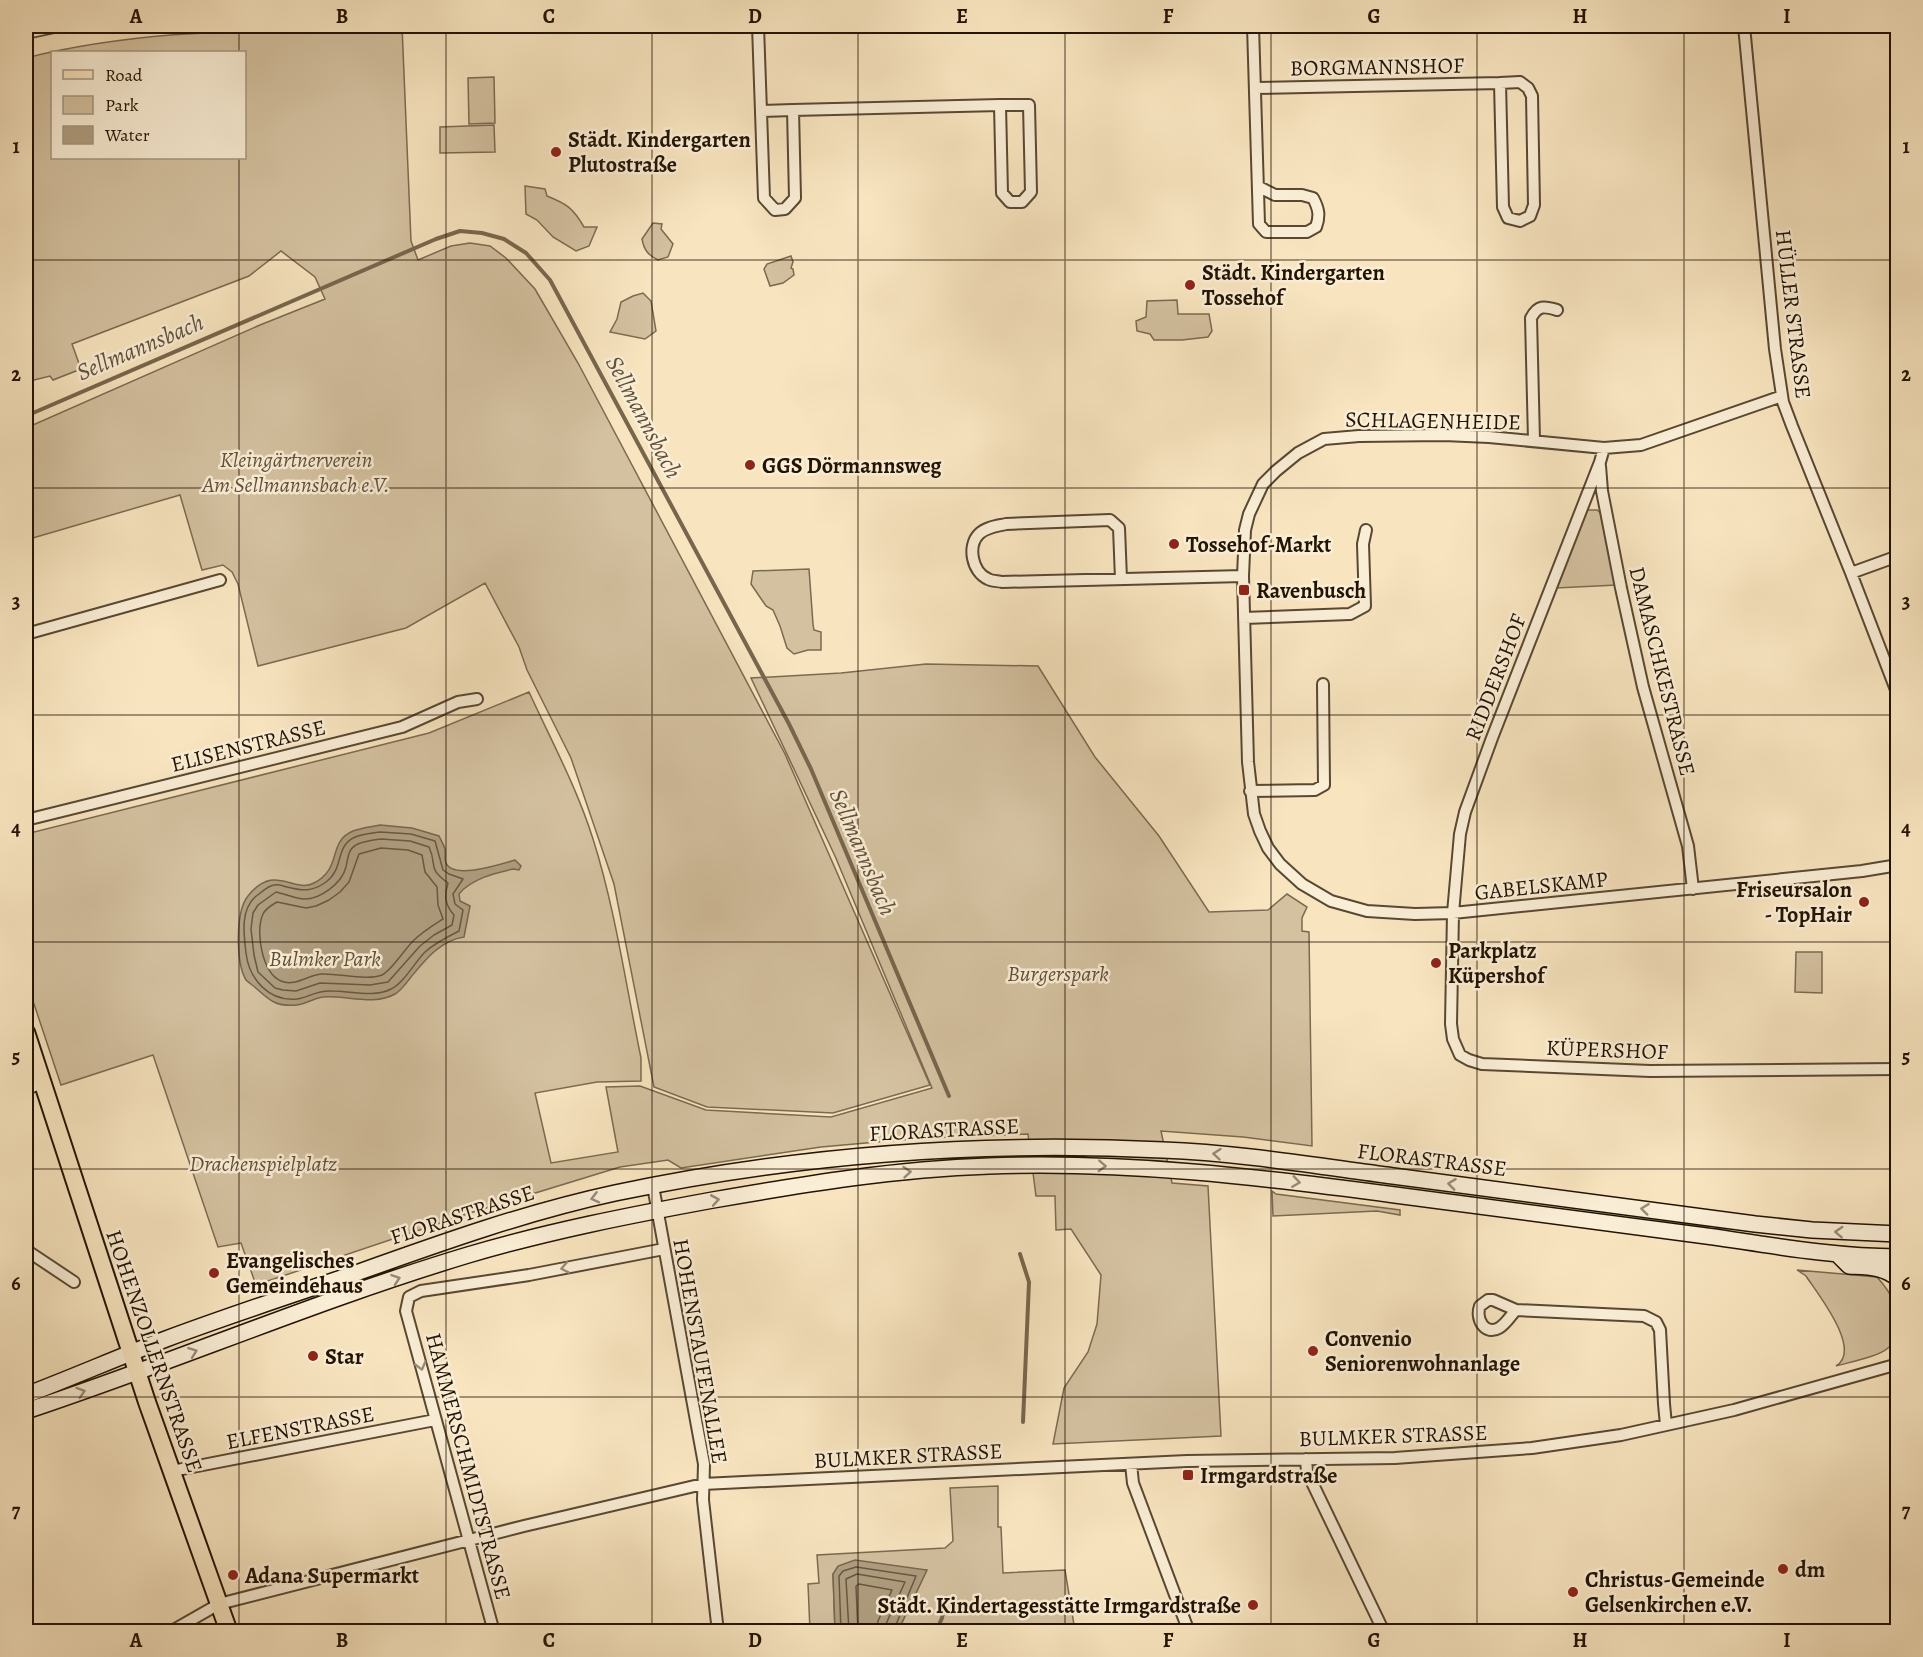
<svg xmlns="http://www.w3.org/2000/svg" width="1923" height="1657" viewBox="0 0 1923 1657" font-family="Alegreya,serif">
<rect width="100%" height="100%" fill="#f8e5c0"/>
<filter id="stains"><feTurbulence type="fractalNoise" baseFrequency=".00333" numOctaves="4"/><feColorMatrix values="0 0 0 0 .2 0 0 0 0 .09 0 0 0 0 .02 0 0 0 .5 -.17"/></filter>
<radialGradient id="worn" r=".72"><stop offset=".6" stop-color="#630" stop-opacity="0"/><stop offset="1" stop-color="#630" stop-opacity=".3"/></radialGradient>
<path fill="#d4c1a0" stroke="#7b6a52" stroke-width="1.5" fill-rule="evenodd" d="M402,26L411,241L418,260L451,246L470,243L490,246L506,258L535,289L578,363L785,754L930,1085L833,1113L707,1107L654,1087L614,884L571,758L527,670L519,647L485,583L406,628L258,666L238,584L232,572L223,565L202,570L180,495L26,540V428L260,325L325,299L315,277L281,251L249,276L72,344L81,369L53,380L50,376L26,382V58C148,27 276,31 402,26ZM52,52H244V158H52Z
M494,77L495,123L469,124L468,78Z
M494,125L495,152L440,153V127Z
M525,186L545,189L547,196C567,204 573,208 584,227H597L589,246L576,251L553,237L537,220L526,214Z
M653,223L662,224L661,229L673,244L668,257L658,260C648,255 644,250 642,239Z
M791,256L793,262L791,268L793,269L794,275L783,283L770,286L764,269L767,264Z
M643,293L651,301L656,331L645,339L610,332L617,319L621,302L633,296Z
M1177,300L1178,314H1209L1212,331L1208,337L1182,340H1154L1150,334L1137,331L1136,321L1146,317L1147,301Z
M1589,510H1597L1602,514L1617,585L1556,588L1585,511Z
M809,569L813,624L814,630L821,632V650H808L794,654L787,648L780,626L773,610L766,606L751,584L753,571Z
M926,664L1038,666L1095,757L1159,836L1209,912L1268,910L1287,894L1307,907L1302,918V931L1309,932L1312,1146L1243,1137L1161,1131L1172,1183L1208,1186L1221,1436L1053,1444L1064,1388L1088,1352L1097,1324L1101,1275L1071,1229L1056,1230L1055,1196H1036L1028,1134L922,1138L821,1147L681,1168L668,1160L620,1167L470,1213L256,1285L241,1243L218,1247L153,1055L61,1085L26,980V834L429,733L529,692C551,740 577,788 593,839C615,908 626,986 641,1058V1081L597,1082L535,1093L551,1163L618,1152L606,1087L640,1086L706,1110L831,1117L932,1088L835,856L751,678L841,673Z
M1796,952H1822V993L1795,992Z
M1272,1191L1276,1194L1400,1210V1215L1377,1211L1273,1216Z
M1797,1270L1877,1277C1893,1295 1896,1302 1895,1327C1895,1335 1896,1342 1888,1348C1878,1357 1850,1362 1836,1366C1863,1350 1817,1293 1806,1276Z
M998,1486V1527H1001L1003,1573L1065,1570L1075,1631H898L926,1570L833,1574L835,1631H810L808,1584L819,1583L817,1555L945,1548L953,1541L950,1488Z"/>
<path fill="#af9e80" stroke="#77664e" stroke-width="1.5" d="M380,825L412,828L439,836C441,840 444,845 445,849C446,854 444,859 446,863C453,880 501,864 515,860L521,866L519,870L513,869C495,873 471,879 459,894L460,901L470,906L464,937C441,940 425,960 411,977C406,983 402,990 395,994C374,1006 346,995 323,997C314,998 306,1004 297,1005C277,1007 270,1001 257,989C254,986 249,983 246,980C236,963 235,912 248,896C275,862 293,894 314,883C343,868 327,842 353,831C361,828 371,827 380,825Z
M855,1560L927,1570L898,1631H835L833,1574L838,1566Z"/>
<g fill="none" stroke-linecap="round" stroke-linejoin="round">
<path stroke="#685842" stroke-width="1.5" d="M380,832L411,834L435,841L443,870L449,874L463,879L453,894L455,904L463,910L459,931C447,937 435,943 425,952C415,962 403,984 391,989C374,998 351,991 332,991C316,990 310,997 297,999C269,1002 249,979 246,953C244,935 240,911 255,897C261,893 267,886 274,885C279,884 283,886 287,887C303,891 312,892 326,882C344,869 335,848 353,838C361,834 372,833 380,832Z
M381,839L410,841L429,847C438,866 426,867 448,883C444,896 445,905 454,915L452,925L434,935L420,946L388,982L370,985L320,983L296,991L283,990L275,988L258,972L254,955L251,929L253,913L258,905L276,892C285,894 294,898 303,899C320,900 342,883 346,867C348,858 348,848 358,844C365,841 374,840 381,839Z
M381,848L408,850L422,855L425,872L437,887L438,905L443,919C432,926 422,932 413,941C405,949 391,971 382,975C366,981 339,973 321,974C308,975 295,987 281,981C262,973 255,931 263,914C266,908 272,905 277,902L306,908L316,906L329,900L340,892L349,882L359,854Z
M841,1632L839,1576L843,1571L856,1567L916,1576L893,1632
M849,1632L846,1579L857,1574L905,1582L886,1624L885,1632
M858,1632L856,1586L859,1584L892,1590L878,1621L876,1632"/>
<path stroke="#77664e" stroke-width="4" d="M26,416L436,239L460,231L482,233L504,239L526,253L550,280L789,724L811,769L949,1096
M1020,1254L1029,1282L1023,1422
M936,1632L942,1618L946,1597"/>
<defs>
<path id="street" d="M758,26L764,198L775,210L785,209L795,198L793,110
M1253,26L1259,224L1266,232H1307L1316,227C1320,216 1319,209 1313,198L1302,195H1275L1259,187
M1744,26L1775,349L1783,402L1792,426L1851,573L1898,695
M26,33L59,26
M1255,88L1500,83L1503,207L1508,218L1520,221L1530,216L1534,205L1532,96L1528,88L1520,82L1500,83
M762,111L793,110L1000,105H1029L1031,192L1022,202H1010L1002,193L1000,105
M1782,396L1641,445L1604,448L1489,437L1444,435L1359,436L1324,439L1298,453L1276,471L1263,484L1249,514L1245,530L1243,576L1248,762L1254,814L1260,831L1268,848L1280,864L1302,884L1331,901L1367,911L1415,914L1453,913L1862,871L1898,865
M1534,440L1531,318C1538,305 1544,306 1557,310
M1604,448L1600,462L1492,738L1465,812L1460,834L1453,913L1451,1024L1453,1039L1460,1055L1469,1060L1482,1064L1650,1071L1898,1069
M1600,466L1602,491L1621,588L1643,687L1688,846L1693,889
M1851,573L1898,556
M1121,579L1119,528L1110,520L1006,524C997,526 986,527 979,534C967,546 972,572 988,579C991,581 998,581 1002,582L1243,576
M1244,618L1350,614L1365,606L1363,544L1366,530
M26,634L220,580
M1250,791L1315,790L1324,785L1323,684
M26,820L402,727L458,702L477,699
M26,1089L43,1083
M653,1186L704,1464L703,1500L718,1632
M26,1250L74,1282
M1516,1310C1511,1315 1506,1324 1499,1328C1485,1336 1475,1319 1480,1306L1488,1300H1493L1516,1310L1644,1316L1656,1322L1660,1330L1664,1404L1666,1425
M1306,1459L1307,1472L1384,1632
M1131,1464L1133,1483L1189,1632
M172,1471L435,1420
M170,1632L219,1604L524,1526L703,1484L1187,1461L1395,1458L1532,1448L1621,1435L1734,1410L1898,1364
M494,1632L406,1311L409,1297L421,1291L529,1275L664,1249"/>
<path id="secondary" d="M1837,1254L1849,1266C1866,1267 1884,1266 1898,1279
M26,1395C73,1377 119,1357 166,1339C230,1315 295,1294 359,1272C443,1242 527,1212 615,1193C795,1155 979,1141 1163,1150C1240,1153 1317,1166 1393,1176C1514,1192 1635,1208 1755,1224L1812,1230L1898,1234
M26,1411C174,1362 318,1300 468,1255C549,1231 631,1215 713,1200C805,1184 896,1169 989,1166C1126,1161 1260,1177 1395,1195C1502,1209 1608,1223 1714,1237C1775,1246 1836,1257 1898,1257"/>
<path id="primary" d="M26,1032L147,1402L229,1632"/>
</defs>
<use href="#street" stroke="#584832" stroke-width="14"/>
<use href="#secondary" stroke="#221303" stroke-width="18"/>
<use href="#primary" stroke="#221303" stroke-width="20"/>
<use href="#street" stroke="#faeed6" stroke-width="10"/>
<use href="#secondary" stroke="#faeed6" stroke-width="15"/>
<use href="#primary" stroke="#f8e5c0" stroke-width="16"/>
</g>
<defs><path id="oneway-chevron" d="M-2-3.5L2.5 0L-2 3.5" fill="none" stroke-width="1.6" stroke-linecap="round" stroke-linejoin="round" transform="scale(1.5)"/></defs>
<g stroke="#998b77">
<use href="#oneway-chevron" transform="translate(1217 1154) rotate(-175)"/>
<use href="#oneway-chevron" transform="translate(1102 1166) rotate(3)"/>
<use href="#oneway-chevron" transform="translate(907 1172) rotate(-5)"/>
<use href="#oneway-chevron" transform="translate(1296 1182) rotate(8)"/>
<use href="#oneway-chevron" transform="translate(1452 1184) rotate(-173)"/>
<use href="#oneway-chevron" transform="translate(595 1198) rotate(166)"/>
<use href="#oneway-chevron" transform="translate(715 1200) rotate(-10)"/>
<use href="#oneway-chevron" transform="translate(1645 1209) rotate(-173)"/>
<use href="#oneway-chevron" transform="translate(1839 1232) rotate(-177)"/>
<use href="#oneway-chevron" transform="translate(565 1268) rotate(169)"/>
<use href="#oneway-chevron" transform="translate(396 1279) rotate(-19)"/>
<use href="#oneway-chevron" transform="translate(193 1352) rotate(-20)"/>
<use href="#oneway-chevron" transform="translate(421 1366) rotate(75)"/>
<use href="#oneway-chevron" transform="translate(81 1392) rotate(-18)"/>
</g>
<path fill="none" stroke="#221303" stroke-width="1.5" stroke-opacity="0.55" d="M239,26V52M446,26V1632M652,26V1632M858,26V1632M1065,26V1632M1271,26V1632M1477,26V1632M1684,26V1632M239,158V1632M26,260H1898M26,488H1898M26,715H1898M26,942H1898M26,1169H1898M26,1397H1898"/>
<g fill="#8f2418" stroke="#faeed6" stroke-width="2">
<circle cx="556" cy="152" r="6"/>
<circle cx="1190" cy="285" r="6"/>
<circle cx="750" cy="465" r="6"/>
<circle cx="1174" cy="544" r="6"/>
<rect x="1238" y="584" width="12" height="12" rx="3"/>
<circle cx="1864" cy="902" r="6"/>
<circle cx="1436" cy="963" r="6"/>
<circle cx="214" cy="1273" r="6"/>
<circle cx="1313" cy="1351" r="6"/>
<circle cx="313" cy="1356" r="6"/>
<rect x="1182" y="1469" width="12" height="12" rx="3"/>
<circle cx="1783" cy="1569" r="6"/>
<circle cx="233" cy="1575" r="6"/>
<circle cx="1573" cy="1592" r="6"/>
<circle cx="1253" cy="1605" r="6"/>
</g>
<g text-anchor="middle" stroke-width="5" stroke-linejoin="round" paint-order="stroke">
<g font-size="22" fill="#221303" stroke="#faeed6">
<text transform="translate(1377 66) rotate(-1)" y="8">BORGMANNSHOF</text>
<text transform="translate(1794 314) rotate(83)" y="8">HÜLLER STRASSE</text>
<text transform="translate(1433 420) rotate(1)" y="8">SCHLAGENHEIDE</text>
<text transform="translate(1663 671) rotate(76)" y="8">DAMASCHKESTRASSE</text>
<text transform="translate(1495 677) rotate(-69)" y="8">RIDDERSHOF</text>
<text transform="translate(248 745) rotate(-14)" y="8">ELISENSTRASSE</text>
<text transform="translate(1541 885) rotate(-6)" y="8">GABELSKAMP</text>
<text transform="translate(1607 1049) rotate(2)" y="8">KÜPERSHOF</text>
<text transform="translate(944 1129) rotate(-3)" y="8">FLORASTRASSE</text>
<text transform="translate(1432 1159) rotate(7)" y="8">FLORASTRASSE</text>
<text transform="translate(462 1214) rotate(-18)" y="8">FLORASTRASSE</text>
<text transform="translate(155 1351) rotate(71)" y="8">HOHENZOLLERNSTRASSE</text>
<text transform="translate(701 1351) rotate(80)" y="8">HOHENSTAUFENALLEE</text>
<text transform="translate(300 1427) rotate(-11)" y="8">ELFENSTRASSE</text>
<text transform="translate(1393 1435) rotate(-2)" y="8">BULMKER STRASSE</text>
<text transform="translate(908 1455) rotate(-3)" y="8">BULMKER STRASSE</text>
<text transform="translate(469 1466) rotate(75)" y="8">HAMMERSCHMIDTSTRASSE</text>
</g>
<g font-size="22" font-weight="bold" fill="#221303" stroke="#faeed6" text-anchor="start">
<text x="568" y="147">Städt. Kindergarten<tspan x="568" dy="25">Plutostraße</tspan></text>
<text x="1202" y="280">Städt. Kindergarten<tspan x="1202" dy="25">Tossehof</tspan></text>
<text x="762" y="473">GGS Dörmannsweg</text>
<text x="1186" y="552">Tossehof-Markt</text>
<text x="1256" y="598">Ravenbusch</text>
<text x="1852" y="897" text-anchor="end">Friseursalon<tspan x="1852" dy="25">- TopHair</tspan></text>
<text x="1448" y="958">Parkplatz<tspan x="1448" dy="25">Küpershof</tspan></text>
<text x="226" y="1268">Evangelisches<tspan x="226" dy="25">Gemeindehaus</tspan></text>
<text x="1325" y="1346">Convenio<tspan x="1325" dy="25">Seniorenwohnanlage</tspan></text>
<text x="325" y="1364">Star</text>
<text x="1200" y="1483">Irmgardstraße</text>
<text x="1795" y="1577">dm</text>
<text x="245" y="1583">Adana Supermarkt</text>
<text x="1585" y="1587">Christus-Gemeinde<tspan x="1585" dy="25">Gelsenkirchen e.V.</tspan></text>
<text x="1241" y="1613" text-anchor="end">Städt. Kindertagesstätte Irmgardstraße</text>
</g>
<g font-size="22" font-style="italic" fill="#60503a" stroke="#faeed6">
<text x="296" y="467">Kleingärtnerverein<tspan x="296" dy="25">Am Sellmannsbach e.V.</tspan></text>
<text x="325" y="966">Bulmker Park</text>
<text x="1058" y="981">Burgerspark</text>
<text x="263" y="1171">Drachenspielplatz</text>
</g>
<g font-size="24" font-style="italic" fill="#61523b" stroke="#faeed6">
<text transform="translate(140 347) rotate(-23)" y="8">Sellmannsbach</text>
<text transform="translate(644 417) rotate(62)" y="8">Sellmannsbach</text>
<text transform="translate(863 852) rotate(67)" y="8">Sellmannsbach</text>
</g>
</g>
<rect width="1923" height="1657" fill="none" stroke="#f8e5c0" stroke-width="66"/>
<rect x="51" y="51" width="195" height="108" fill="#faeed6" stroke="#a49682" stroke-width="1.5"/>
<rect x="63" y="70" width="30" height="9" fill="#f8e5c0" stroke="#a49682" stroke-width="1.5"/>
<text x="105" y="81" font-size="18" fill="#221303">Road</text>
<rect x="63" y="96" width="30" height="18" fill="#d4c1a0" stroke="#a49682" stroke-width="1.5"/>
<text x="105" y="111" font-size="18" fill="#221303">Park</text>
<rect x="63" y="126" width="30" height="18" fill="#af9e80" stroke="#a49682" stroke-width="1.5"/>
<text x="105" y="141" font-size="18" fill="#221303">Water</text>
<rect x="33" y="33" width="1857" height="1591" fill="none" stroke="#221303" stroke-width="2"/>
<g font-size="20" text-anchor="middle" font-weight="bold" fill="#221303">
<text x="136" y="23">A</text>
<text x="342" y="23">B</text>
<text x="549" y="23">C</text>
<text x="755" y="23">D</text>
<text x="962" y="23">E</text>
<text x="1168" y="23">F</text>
<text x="1374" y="23">G</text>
<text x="1580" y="23">H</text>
<text x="1787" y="23">I</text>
<text x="16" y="153">1</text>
<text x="1906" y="153">1</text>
<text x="16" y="381">2</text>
<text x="1906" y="381">2</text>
<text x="16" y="608">3</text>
<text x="1906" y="608">3</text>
<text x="16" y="835">4</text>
<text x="1906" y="835">4</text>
<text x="16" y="1063">5</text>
<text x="1906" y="1063">5</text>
<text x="16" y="1290">6</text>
<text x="1906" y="1290">6</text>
<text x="16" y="1517">7</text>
<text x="1906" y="1517">7</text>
<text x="136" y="1647">A</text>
<text x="342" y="1647">B</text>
<text x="549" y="1647">C</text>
<text x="755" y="1647">D</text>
<text x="962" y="1647">E</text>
<text x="1168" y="1647">F</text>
<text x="1374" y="1647">G</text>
<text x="1580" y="1647">H</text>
<text x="1787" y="1647">I</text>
</g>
<rect width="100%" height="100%" filter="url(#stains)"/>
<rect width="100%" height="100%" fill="url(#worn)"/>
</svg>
